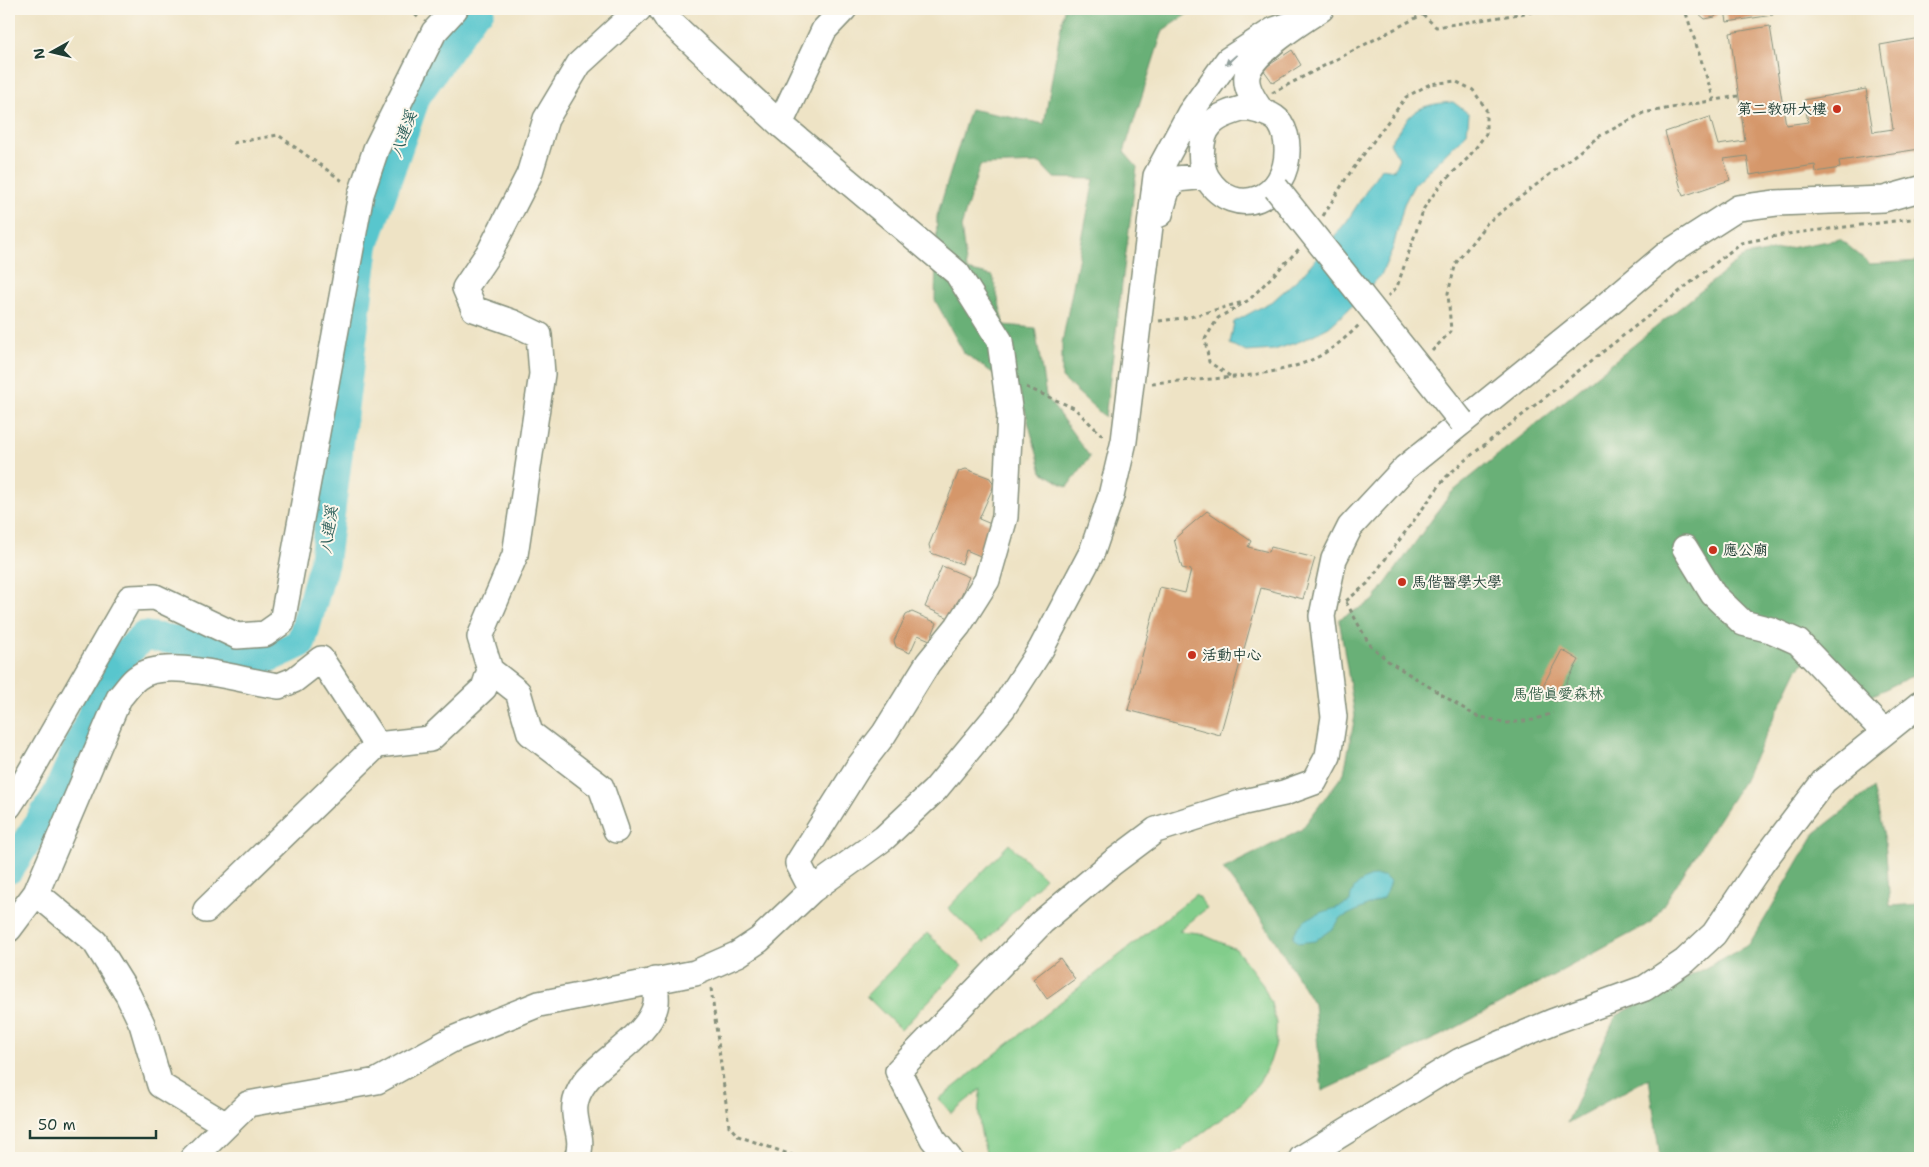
<svg xmlns="http://www.w3.org/2000/svg" width="1929" height="1167" viewBox="0 0 1929 1167" font-family="'Shantell Sans','LXGW WenKai TC',sans-serif">
<rect width="100%" height="100%" fill="#fbf7ec"/>
<filter id="ink" filterUnits="userSpaceOnUse"><feTurbulence type="fractalNoise" baseFrequency=".02" numOctaves="2"/><feDisplacementMap in="SourceGraphic" scale="10" xChannelSelector="R" yChannelSelector="G"/><feConvolveMatrix kernelMatrix="1 2 1 2 8 2 1 2 1" color-interpolation-filters="sRGB"/></filter>
<filter id="wash" filterUnits="userSpaceOnUse"><feTurbulence type="fractalNoise" baseFrequency=".0096" numOctaves="4" result="noise"/><feDisplacementMap in="SourceGraphic" scale="20" xChannelSelector="R" yChannelSelector="G"/><feGaussianBlur stdDeviation="1.12" result="paint"/><feColorMatrix in="noise" values="0 0 0 0 0 0 0 0 0 0 0 0 0 0 0 0 0 1.4 0 .05"/><feComposite in="paint" operator="in"/></filter>
<g filter="url(#wash)">
<rect width="100%" height="100%" fill="#eee3c5"/>
<path fill="#82cd8b" stroke="#508560" d="M1009,844L1045,878L984,943L948,908Z
M1196,894L1207,908L1179,931L1199,933L1236,949L1262,983L1271,1003L1276,1023V1043L1270,1062L1259,1082L1243,1102L1170,1158H988C980,1135 976,1114 981,1089L951,1113L939,1099Z
M927,933L962,966L901,1030L866,996Z"/>
<path fill="#69b077" stroke="#447656" d="M1064,9H1195L1163,30L1124,152L1137,167L1105,417L1062,378V343L1094,179L1054,178L1040,163L980,165L961,227L967,270L993,276L1004,325L1035,328L1046,396L1090,457L1067,487L1042,472L1020,392L964,353L935,300L937,216L970,109L1044,124Z
M1840,239L1870,264L1920,261V672L1867,698L1816,650L1797,670L1743,782L1652,922L1446,1033L1322,1091L1314,1004L1264,923L1223,869L1301,830L1344,773L1355,716L1339,619L1373,601L1451,493L1744,256Z
M1873,788L1885,840L1890,906L1920,904V1158H1798L1797,1151L1781,1158H1660L1649,1078L1567,1123L1616,1016L1750,944L1815,833Z"/>
<path fill="#58c6cd" stroke="#3c8280" d="M1453,102L1469,114L1467,133L1414,185L1404,204L1393,248L1381,275L1348,310L1329,327L1301,341L1274,350L1246,352L1230,344L1234,322L1274,300L1303,274L1347,221L1381,168L1394,170L1399,158L1390,143C1412,112 1413,105 1453,102Z
M1373,876H1384L1390,882L1384,898L1341,918L1333,928L1315,941L1298,943L1293,937C1301,912 1330,913 1350,902C1351,887 1359,882 1373,876Z"/>
<g fill="none" stroke-linecap="round" stroke-linejoin="round">
<path stroke="#58c6cd" stroke-width="30" d="M9,869L57,795L114,665L144,636L189,642L262,661L301,643L324,562L364,245L416,96L475,12L480,9"/>
</g>
<g id="blocks">
<path fill="#d5976b" d="M1697,9H1772L1773,15L1727,22L1725,10L1718,12L1715,17L1705,19L1698,13Z
M1770,26L1786,125L1808,122L1804,100L1866,89L1873,132L1893,129L1880,45L1920,38V149L1839,161L1840,168L1816,172L1815,165L1750,175L1747,156L1724,159L1730,180L1683,196L1665,132L1710,117L1718,145L1745,141L1730,33Z
M1292,50L1301,65L1273,83L1263,69Z
M966,469L990,478L994,485L979,519L991,524L985,558L966,550L962,564L931,553L929,545L959,471Z
M1207,511L1251,541L1248,547L1269,552L1271,547L1315,558L1303,599L1261,588L1220,735L1128,710L1160,587L1185,593L1191,570L1182,568L1174,539Z
M942,566L969,577L951,619L925,607Z
M912,612L937,623L930,640L918,635L910,653L896,647L894,641L906,615Z
M1562,650L1579,660L1556,702L1539,693Z
M1060,958L1075,979L1047,999L1033,979Z"/>
</g>
</g>
<g filter="url(#ink)">
<use href="#blocks" fill-opacity="0" stroke="#86907c" stroke-width="1"/>
<g fill="none" stroke-linecap="round" stroke-linejoin="round">
<defs>
<path id="minor" d="M661,9L668,20L780,124L957,273L1000,341L1010,415L1005,517L987,580L958,626L928,663L884,734L857,769L798,863L812,890
M1245,108C1256,110 1273,113 1280,123C1285,131 1287,140 1287,148C1289,199 1235,222 1207,178C1199,164 1199,136 1211,124C1219,115 1234,111 1245,108Z
M1262,112C1255,102 1245,89 1247,76C1250,54 1302,21 1321,9
M780,124L824,30L844,9
M1160,214L1167,190L1177,179L1206,176
M1685,548L1713,594L1743,623L1771,630L1798,642L1884,732
M490,670L518,692L530,733L601,787L616,830
M9,806L25,781L130,598L155,597L237,636L265,634L282,622L361,194L376,149L434,32L455,9
M36,893L95,942L128,995L142,1024L160,1085L226,1125
M206,910L377,745L430,739L484,688L490,670L480,637L515,555L542,374L539,335L514,323L474,309L465,288L490,251L529,175L546,119L579,64L639,9
M9,929L36,893L119,698C125,692 130,683 137,678C166,655 243,682 279,686L294,680L321,659L377,745
M193,1158L248,1104L377,1081L453,1039L539,1004L695,973L738,954L759,940L812,890L884,838L935,790L1003,708L1041,649L1092,552L1111,496L1124,441L1156,176L1190,113L1228,60L1274,30L1304,20
M577,1158C588,1130 561,1115 585,1082C604,1057 651,1035 656,1003C657,996 655,987 655,980
M949,1158L933,1139L898,1071L1042,922L1112,863L1156,830L1244,802L1284,793L1314,782L1328,756L1334,717L1322,616L1334,559L1350,527L1405,468L1597,313L1668,253L1738,208L1776,203L1884,199L1920,189
M1302,1158L1460,1061L1552,1022L1645,988L1685,961L1714,934L1762,863L1824,781L1920,704"/>
</defs>
<use href="#minor" stroke="#86907c" stroke-width="28"/>
<path stroke="#86907c" stroke-width="3" stroke-dasharray="4 4" stroke-linecap="butt" d="M409,9L420,19
M1417,9L1436,27L1551,9
M1681,9L1685,10L1714,100
M1272,93L1433,9
M233,143L278,135L344,182
M1323,216L1347,177L1406,97L1430,84L1455,81L1473,90L1486,109V134L1468,158L1441,184L1424,208L1397,287L1388,296
M1159,321L1190,317L1243,302
M1432,351L1451,331L1448,293L1456,263L1487,223L1598,137L1643,113L1738,96
M1230,376L1209,362L1205,339L1218,318L1249,300L1299,249
M1152,383C1198,379 1266,379 1309,361C1327,354 1345,339 1359,325
M1026,387L1074,408L1104,437
M1346,601L1367,584L1446,477L1464,461L1741,243L1787,234L1920,218
M1346,602L1369,644L1388,661L1476,716L1508,723L1533,720L1553,713
M711,988L729,1126L738,1136L800,1158"/>
<use href="#minor" stroke="#fff" stroke-width="25"/>
<defs>
<path id="minor-bridge" d="M1276,188L1462,422"/>
</defs>
<use href="#minor-bridge" stroke="#86907c" stroke-width="28" stroke-linecap="butt"/>
<use href="#minor-bridge" stroke="#fff" stroke-width="25"/>
</g>
<defs><path id="oneway-solid" d="M-6-.8H1V-3.2L6.5 0L1 3.2V.8H-6Z" transform="scale(1.25)"/></defs>
<use fill="#8f9e9a" href="#oneway-solid" transform="translate(1231 60) rotate(139)"/>
</g>
<g fill="#c8321e" stroke="#fbf7ec" stroke-width="2">
<circle cx="1837" cy="109" r="5"/>
<circle cx="1713" cy="550" r="5"/>
<circle cx="1402" cy="582" r="5"/>
<circle cx="1192" cy="655" r="5"/>
</g>
<g text-anchor="middle" stroke-width="4" stroke-linejoin="round" paint-order="stroke">
<g font-size="15" fill="#1f3d34" stroke="#fbf7ec" text-anchor="start">
<text x="1827" y="114" text-anchor="end">第二教研大樓</text>
<text x="1723" y="555">應公廟</text>
<text x="1412" y="587">馬偕醫學大學</text>
<text x="1202" y="660">活動中心</text>
</g>
<g font-size="15" fill="#38614a" stroke="#fbf7ec">
<text x="1558" y="699">馬偕真愛森林</text>
</g>
<g font-size="16" font-style="italic" fill="#2d5f5a" stroke="#fbf7ec">
<text transform="translate(403 134) rotate(-71)" y="6">八連溪</text>
<text transform="translate(328 530) rotate(-83)" y="6">八連溪</text>
</g>
</g>
<rect width="1929" height="1167" fill="none" stroke="#fbf7ec" stroke-width="30"/>
<g transform="translate(52 52) rotate(262)" stroke="#fbf7ec" stroke-width="4" paint-order="stroke">
<path d="M0-4L9 19L0 12L-9 19Z" fill="#1f3d34"/>
<text y="-8" font-size="14" font-weight="bold" text-anchor="middle" fill="#1f3d34">N</text>
</g>
<path d="M30 1130v8h126v-8" fill="none" stroke="#1f3d34" stroke-width="2.5"/>
<text x="38" y="1130" font-size="15" fill="#1f3d34" stroke="#fbf7ec" stroke-width="4" paint-order="stroke">50 m</text>
</svg>
